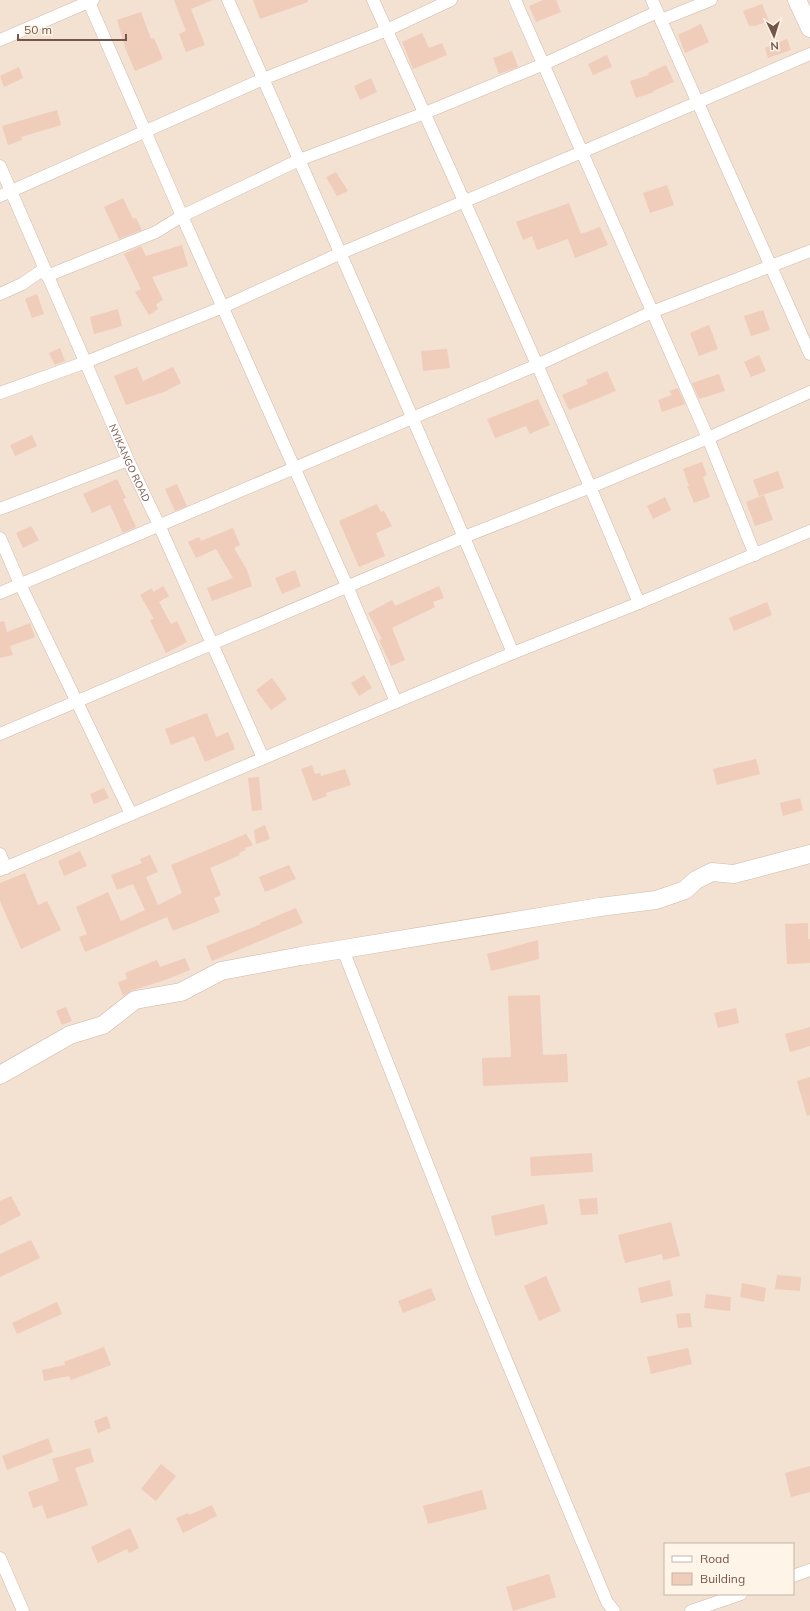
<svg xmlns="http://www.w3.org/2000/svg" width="810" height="1611" viewBox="0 0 810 1611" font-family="Mulish,sans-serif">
<rect width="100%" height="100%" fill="#fcf0e2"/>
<path fill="#f3e1d1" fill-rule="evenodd" d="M0,0H810V1611H0ZM665,1544H793V1594H665Z"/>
<path fill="#f0ccbb" d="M174,0H213L191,9L205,45L186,52L179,34L186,31Z
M253,0H308V2L260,19Z
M543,0H556L561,12L536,22L529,6Z
M762,4L769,21L754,26H749L743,11Z
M141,12L151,39L154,38L163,59L135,71L126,50L117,20Z
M701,24L709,42L685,53L678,35Z
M422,33L429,48L442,43L447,55L413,69L402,42Z
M787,39L791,50L768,58L765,48Z
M512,51L518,67L499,74L493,58Z
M607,55L612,67L593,75L588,64Z
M666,65L674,82L653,91L654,92L636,98L630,81L649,75L648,73Z
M19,67L23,78L4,87L0,76Z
M371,78L377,92L360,100L354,86Z
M57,110L61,125L21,137L22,140L8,145L2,126Z
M336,172L348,191L337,196L326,177Z
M667,185L674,205L650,213L643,193Z
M123,198L133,219L136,218L142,230L119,239L104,207Z
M569,203L581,234L600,227L608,245L575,258L568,239L537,250L532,236L523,240L516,222Z
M182,245L188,266L152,277L163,300L156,304L158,309L149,315L135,292L141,289L124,254L141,246L146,256Z
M37,294L44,314L32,318L25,299Z
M118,309L122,326L94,334L90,317Z
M763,310L770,330L751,336L744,316Z
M709,325L718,349L699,356L690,333Z
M60,348L65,361L55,365L49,353Z
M447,349L450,368L423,371L421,351Z
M759,355L766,371L751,377L744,362Z
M137,367L143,381L173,367L181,383L166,391L126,405L114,376Z
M607,371L616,391L569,410L562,395L588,384L586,380Z
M719,374L725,391L699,399L692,383Z
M678,388L685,404L662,412L658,400L672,395L669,391Z
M538,399L550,425L530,434L526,426L495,438L487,419Z
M32,435L37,446L15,456L10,445Z
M702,462L707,475L703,477L710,497L694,503L687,486H689L683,469Z
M778,471L784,488L759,496L753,480Z
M117,479L126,498L123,499L136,527L123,533L110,505L92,513L83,494Z
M177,484L187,506L175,511L165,489Z
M764,495L773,520L755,526L746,502Z
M665,497L671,510L653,519L647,506Z
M377,504L381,512L384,511L392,526L376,533L385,556L359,567L339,521Z
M31,526L39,540L23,548L16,533Z
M233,528L240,545L234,548L247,570L252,586L212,601L207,588L233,578L216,549L196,558L188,542L199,537L201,541Z
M295,570L301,586L282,594L275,578Z
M163,586L169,596L159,602L171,624L177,621L187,642L166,653L150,620L154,619L140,595L152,588L153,592Z
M439,586L444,598L433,602L435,607L392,628L405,660L391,666L379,640L382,639L368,613L392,600L395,606Z
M767,602L772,615L734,631L729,618Z
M4,621L7,632L30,623L35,637L10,646L13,655L0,658V622Z
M364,675L372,688L359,696L351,683Z
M272,678L287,699L271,710L256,690Z
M207,713L216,737L228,732L235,749L205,762L194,736L171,745L165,729Z
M756,759L760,774L717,785L713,769Z
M312,765L315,774L320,773L321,776L345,769L351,785L326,793L327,796L313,801L301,769Z
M259,777L262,810L252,811L248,778Z
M104,788L109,798L94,804L90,794Z
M800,798L803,810L783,816L780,803Z
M265,825L270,839L256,844L254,830Z
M246,834L253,845L245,848L246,850L239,853L240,855L210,868L221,895L214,898L220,912L173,931L167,917L85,952L79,937L87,934L76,907L108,892L121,921L145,910L133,884L117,890L111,875L142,863L140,859L150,855L158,872L146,877L158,905L182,893L171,865Z
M80,851L87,866L64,876L58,861Z
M289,865L296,879L265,892L259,877Z
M25,873L38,905L47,901L61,930L21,949L0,901V883Z
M296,908L303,923L212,961L206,946L261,924L260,923Z
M808,923V939H810V963L787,964L785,924Z
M538,940L539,959L491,971L487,954Z
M185,958L190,970L165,980L133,990L123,996L118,982L127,979L125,973L157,960L160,967Z
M540,995L543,1055L567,1054L568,1082L483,1086L482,1058L511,1057L508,996Z
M66,1007L72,1021L62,1025L56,1011Z
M736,1008L739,1023L718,1028L714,1013Z
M810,1027V1046L790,1052L785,1034Z
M810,1077V1115L807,1116L797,1081Z
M592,1153L593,1172L531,1176L530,1157Z
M11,1196L21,1215L0,1226V1201Z
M597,1198L598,1214L581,1215L579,1199Z
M544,1204L548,1224L495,1236L491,1216Z
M671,1222L680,1256L663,1260L662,1254L625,1263L618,1235Z
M31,1240L40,1258L0,1277V1254Z
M777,1275L801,1277L800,1291L775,1289Z
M546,1276L561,1311L539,1321L524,1286Z
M670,1280L673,1296L641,1303L638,1288Z
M742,1283L766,1288L764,1302L740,1297Z
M431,1288L436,1300L403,1313L398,1301Z
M706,1294L731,1297L730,1311L704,1308Z
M57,1302L62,1314L17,1334L12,1323Z
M690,1313L692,1327L678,1328L676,1314Z
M104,1347L111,1365L71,1380L69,1376L44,1381L42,1370L65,1365L64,1362Z
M688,1348L692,1364L651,1374L647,1357Z
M107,1416L111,1428L98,1433L94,1421Z
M48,1438L53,1452L7,1470L2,1456Z
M90,1448L94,1462L75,1468L88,1505L47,1519L42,1505L33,1508L28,1492L59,1481L52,1459Z
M161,1464L176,1476L156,1501L141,1489Z
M810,1466V1492L791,1497L785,1473Z
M482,1490L487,1509L428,1524L423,1506Z
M212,1505L217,1516L183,1533L176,1518L188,1513L189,1515Z
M130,1528L139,1548L129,1553L127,1549L98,1563L91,1547Z
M549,1574L556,1597L513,1611L506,1587Z"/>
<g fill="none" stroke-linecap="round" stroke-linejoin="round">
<defs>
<g id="street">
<path d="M88,0L182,216L347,586L396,702"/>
<path d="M228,0C325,217 421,434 513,653"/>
<path d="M373,0C464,200 555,400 639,603"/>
<path d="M515,0L708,438L755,555"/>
<path d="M652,0L810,354"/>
<path d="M661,20L711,0"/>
<path d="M0,40L93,0"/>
<path id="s1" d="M0,166L128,460L159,525L263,758"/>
<path d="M0,196L263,79L387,30L451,0"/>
<path d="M47,276L156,232L182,216L299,160L425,113L544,64L657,12"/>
<path d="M0,294L22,284L44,269"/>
<path d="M0,393L86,362L223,307L341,253L582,152L810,54"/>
<path d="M0,509L128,460"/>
<path d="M0,538L20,584L131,814"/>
<path d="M0,593L537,365L652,312L810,251"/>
<path d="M0,734L464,537L591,487L708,438L810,392"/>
<path d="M0,854L6,868"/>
<path d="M0,870L396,702L513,653L639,603L810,531"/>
<path d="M343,950L475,1285L607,1602L614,1611"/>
<path d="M0,1558L23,1611"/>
<path d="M793,1576L810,1570"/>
<path d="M691,1611L741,1594"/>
</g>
<path id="secondary" d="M797,0L810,28
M0,1075L70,1035L103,1025L135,1000L181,992L221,971L301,956L600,907L656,900L685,890L696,880L712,872L734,874L810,854"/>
</defs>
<use href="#street" stroke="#cfb9ac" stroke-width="13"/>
<use href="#secondary" stroke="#d1b8aa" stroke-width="19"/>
<use href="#street" stroke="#fff" stroke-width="12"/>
<use href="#secondary" stroke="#fff" stroke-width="18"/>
</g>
<g text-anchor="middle" stroke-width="3" stroke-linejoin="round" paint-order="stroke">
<g font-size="10" fill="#735549" stroke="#fff4e8">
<text dy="4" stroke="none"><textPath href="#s1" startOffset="324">NYIKANGO ROAD</textPath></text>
</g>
</g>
<rect x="664" y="1543" width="130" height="52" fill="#fff4e8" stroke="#c7b4a8"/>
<rect x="672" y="1556" width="20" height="6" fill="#ffffff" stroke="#c7b4a8"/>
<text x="700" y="1563" font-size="12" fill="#735549">Road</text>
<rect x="672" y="1573" width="20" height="12" fill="#f0ccbb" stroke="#c7b4a8"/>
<text x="700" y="1583" font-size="12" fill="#735549">Building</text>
<g transform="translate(774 36) rotate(176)" stroke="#fff4e8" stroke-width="3" paint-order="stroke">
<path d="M0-3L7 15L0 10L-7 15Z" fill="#735549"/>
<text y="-6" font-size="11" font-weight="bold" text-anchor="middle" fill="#735549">N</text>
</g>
<path d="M18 34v6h108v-6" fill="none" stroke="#735549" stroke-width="2"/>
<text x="24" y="34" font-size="12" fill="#735549" stroke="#fff4e8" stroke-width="3" paint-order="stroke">50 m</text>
</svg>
